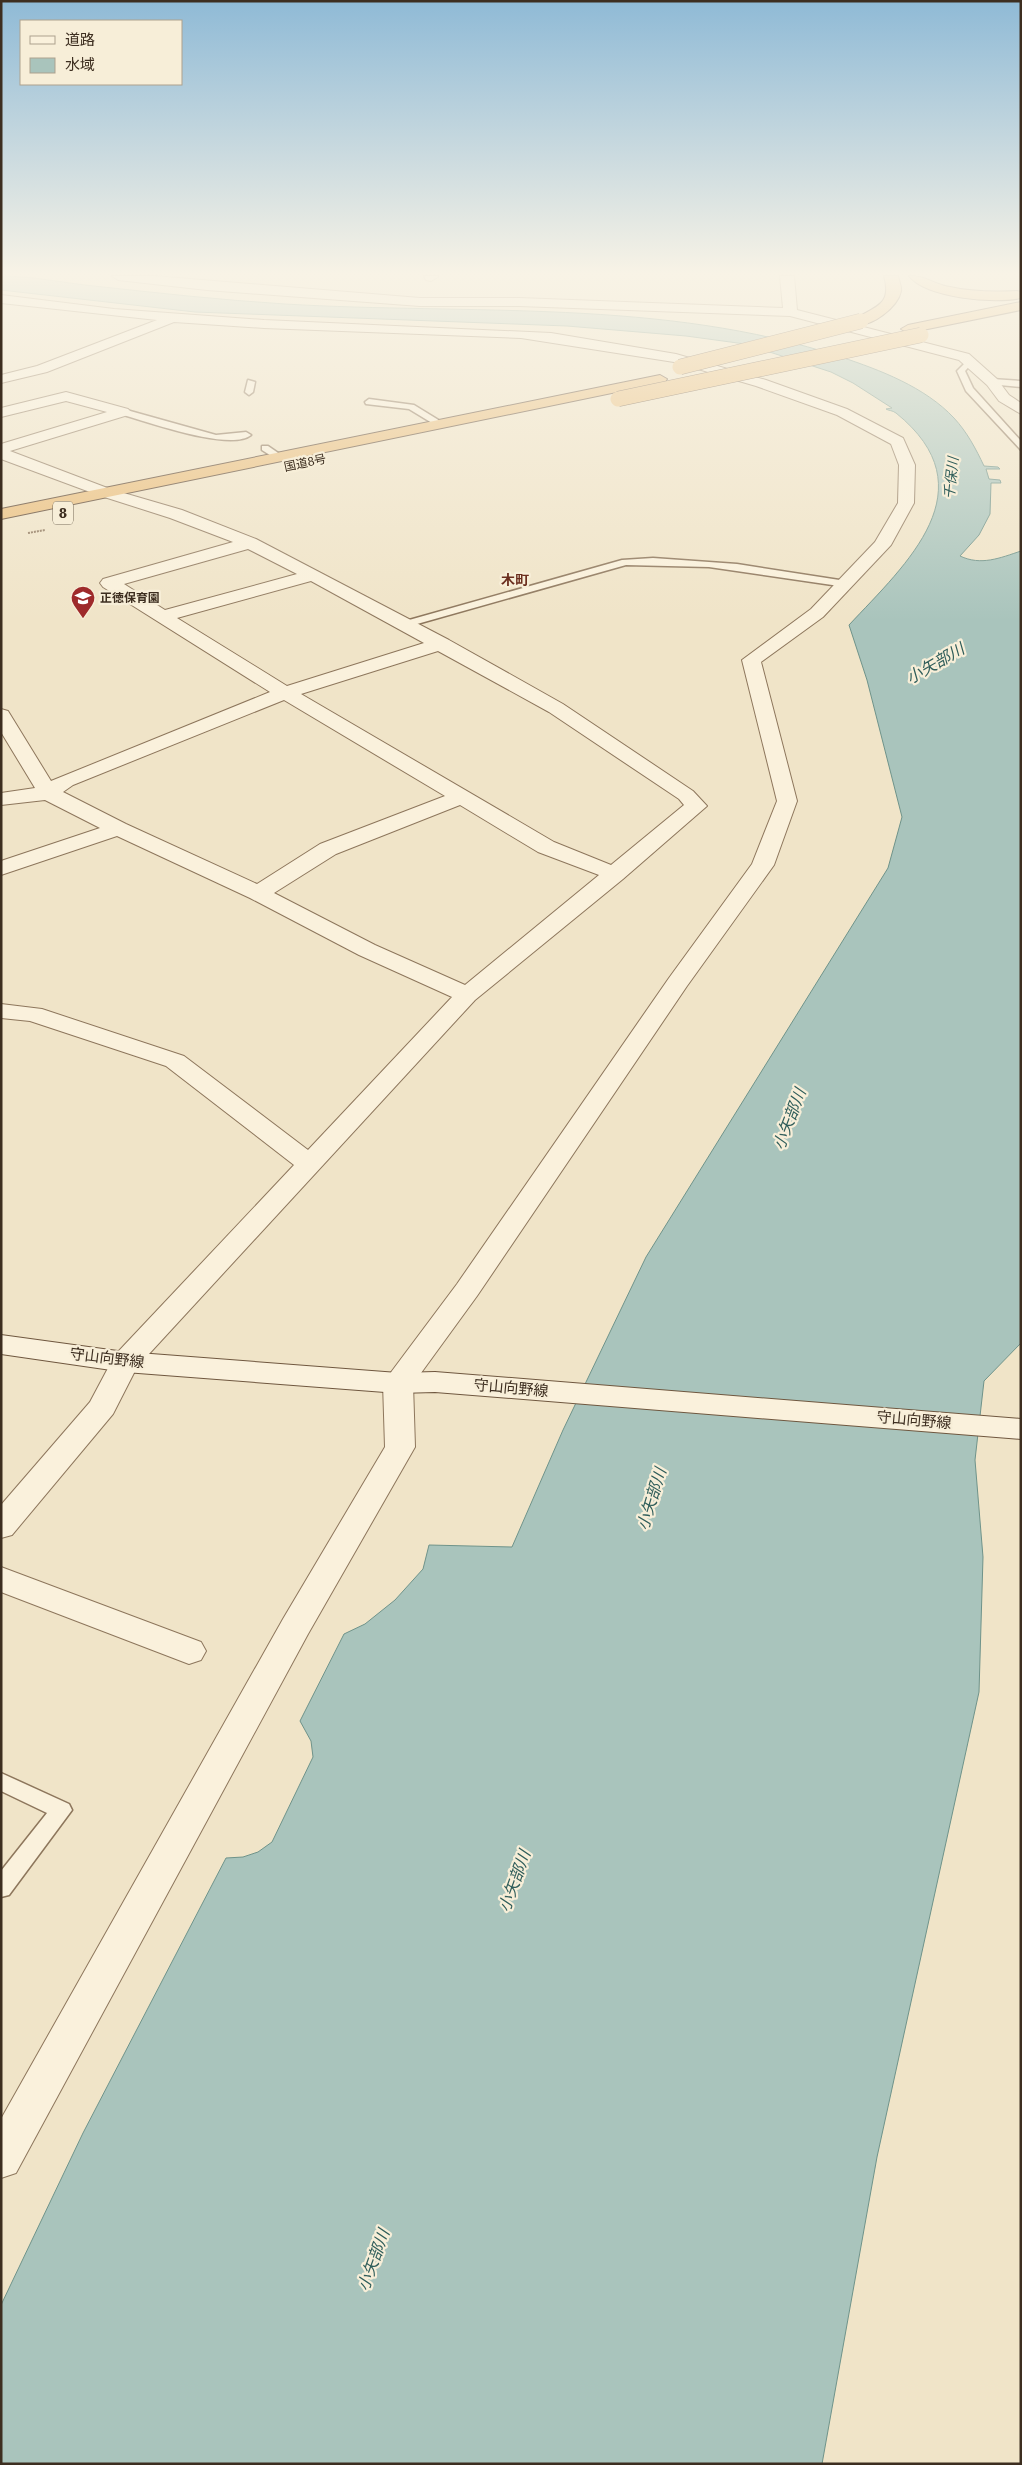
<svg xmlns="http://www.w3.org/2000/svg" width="1022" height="2465" viewBox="0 0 1022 2465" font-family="'Roboto Serif','Noto Sans JP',serif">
<rect width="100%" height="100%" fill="#f0e4c8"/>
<path fill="#a9c4bc" stroke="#6f938a" d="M1,276C32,276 64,283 94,286C158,293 221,300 285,304C470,315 663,298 841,357C880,370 925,387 954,418C967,432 976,449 984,466L998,467L1000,469H986L989,479L1000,480L1001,483H991L990,514L979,535L960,556C981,566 1000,558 1021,551V1343L984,1381L975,1460L983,1557L979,1692L877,2157L822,2464H1V2305L83,2133L226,1858L243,1857L258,1852L272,1842L313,1757L311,1741L300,1721L344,1634L365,1624L395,1600L423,1569L429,1545L512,1547L563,1430L646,1257L888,868L902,817L867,680L849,625C907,563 990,489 896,413C892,410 889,411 886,409L892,408L853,383L831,372L745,344L686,336L567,326L195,312L1,290Z"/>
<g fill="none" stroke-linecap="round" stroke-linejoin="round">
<defs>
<path id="service" d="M970,358L974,361L965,371L973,388L1021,441V450L966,391L957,371Z
M992,379L1021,381V387L989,384V380Z
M248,380L255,382L253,392L249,395L245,392Z
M369,399L414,405L445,424L437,426L409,409L366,404L365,402Z
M123,409L216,435L246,432L251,435C230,452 146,421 120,414V410Z
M262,446H268L284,457L276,459L262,450Z
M653,558L737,564L846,581L851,584L846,587L709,567L626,565L410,626L406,627L401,624L402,622L622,560Z
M1,1773L69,1804L72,1810L9,1895L1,1897V1871L47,1813L1,1791Z"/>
<path id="minor" d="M112,276H154L420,298H519L783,308L780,276H794L797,310L969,354L997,379L1009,395L1021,403V414L999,401L987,385L959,360L790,316L519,306H420L207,290L118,280Z
M424,276H438V277L431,281L426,280Z
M1,295L114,309L264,320L551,333L676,354L766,380L847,409L903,438L915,465L914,503L891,545L823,617L761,662L797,801L774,865L687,986L477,1296L413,1384L415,1447L308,1634L16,2173L1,2178V2119L283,1619L385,1447L383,1383L457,1284L669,978L752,864L777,801L742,660L811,609L875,542L898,503L899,465L891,444L837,415L756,386L674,362L521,338L264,328L174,322L47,372L1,383V375L37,366L157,320L1,303Z
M66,392L128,409L131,412L128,415L10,451L110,489L182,510L256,539L449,640L563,704L693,791L707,806L623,879L475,1000L137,1367L113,1414L12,1535L1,1538V1505L90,1402L115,1355L294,1165L166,1066L30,1021L1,1018V1004L42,1009L184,1056L308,1150L452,997L359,955L250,898L117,836L1,875V861L100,828L45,800L1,805V793L35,788L1,732V709L8,711L51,781L270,692L103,587L100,583L103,579L233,542L170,518L98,495L1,459V444L107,412L66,401L1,417V408ZM248,549L297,574L165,610L124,584ZM311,581L424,643L287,686L177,618ZM438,651L549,712L679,799L684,805L611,865L554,842L301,694ZM284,700L445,796L320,844L257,884L126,824L63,792L73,785ZM460,805L538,852L599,875L465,985L375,945L274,893L336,854Z
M1,1567L201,1642L206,1651L201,1660L189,1664L1,1592Z"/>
<path id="secondary" d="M1,1335L125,1352L398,1373L435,1372L1021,1419V1439L435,1392L398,1393L125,1372L1,1354Z"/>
<path id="trunk" d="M884,276H898C899,281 902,287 901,291C898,307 871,328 856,324L854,321L856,318C877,306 892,304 884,276Z
M909,276C928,276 932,284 950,287C972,292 995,292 1017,291L1021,292V298C995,304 926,298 909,276Z
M1021,302V310L908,333L901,329L908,325Z
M660,375L667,379L665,382L1,519V509Z"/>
</defs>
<use href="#service" stroke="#8d765c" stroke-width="3"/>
<use href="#minor" stroke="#8d765c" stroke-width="2"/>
<use href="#secondary" stroke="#6f573f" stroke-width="2"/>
<use href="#trunk" stroke="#5b4430" stroke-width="2"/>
<path stroke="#8d765c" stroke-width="2" stroke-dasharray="2 1" stroke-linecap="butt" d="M28,533L45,530"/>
<use href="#service" fill="#faf1dc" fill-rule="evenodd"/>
<use href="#minor" fill="#faf1dc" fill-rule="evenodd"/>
<use href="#secondary" fill="#faf1dc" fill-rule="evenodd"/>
<use href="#trunk" fill="#eabe7c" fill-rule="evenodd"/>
<defs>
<path id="trunk-bridge" d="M680,367L861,321
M618,399L921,335"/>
</defs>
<use href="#trunk-bridge" stroke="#5b4430" stroke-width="16" stroke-linecap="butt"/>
<use href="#trunk-bridge" stroke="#eabe7c" stroke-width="15"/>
</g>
<linearGradient id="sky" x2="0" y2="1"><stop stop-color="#8fbad6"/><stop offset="0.44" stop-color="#f8f3e6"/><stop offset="1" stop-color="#f8f3e6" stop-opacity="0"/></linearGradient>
<rect width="1022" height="621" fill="url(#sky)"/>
<defs>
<symbol id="school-pin" viewBox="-11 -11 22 30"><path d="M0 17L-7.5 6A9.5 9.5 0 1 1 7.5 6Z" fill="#9e2a2b" stroke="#f7eed8"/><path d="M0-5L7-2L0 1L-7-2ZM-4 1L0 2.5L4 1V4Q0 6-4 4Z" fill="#fff"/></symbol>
</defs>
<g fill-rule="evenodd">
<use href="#school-pin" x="69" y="584" width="28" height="38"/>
</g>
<g text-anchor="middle" stroke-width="4.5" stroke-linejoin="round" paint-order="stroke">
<g font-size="12" fill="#3d2e20" stroke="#f7eed8">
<text transform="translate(305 463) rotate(-12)" y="4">国道8号</text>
</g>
<g font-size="12" font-weight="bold" fill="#3d2e20" stroke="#f7eed8" text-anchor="start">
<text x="100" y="602">正徳保育園</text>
</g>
<g font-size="14" font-style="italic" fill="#2f5d5a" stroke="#f7eed8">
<text transform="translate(951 478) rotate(-84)" y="5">千保川</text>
</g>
<rect fill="#f7eed8" stroke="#756857" stroke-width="1" x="53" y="501.5" width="20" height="23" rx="4"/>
<g font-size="14" font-weight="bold" fill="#3d2e20">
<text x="63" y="518">8</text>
</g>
<g font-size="14" font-weight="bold" fill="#6b2e1e" stroke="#f7eed8">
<text x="515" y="585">木町</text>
</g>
<g font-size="15" fill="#3d2e20" stroke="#f7eed8">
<text transform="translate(107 1358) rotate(7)" y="5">守山向野線</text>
<text transform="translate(511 1388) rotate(5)" y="5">守山向野線</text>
<text transform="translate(914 1420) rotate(5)" y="5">守山向野線</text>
</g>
<g font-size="16" font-style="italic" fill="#2f5d5a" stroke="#f7eed8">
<text transform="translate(935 663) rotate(-30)" y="6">小矢部川</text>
<text transform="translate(789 1119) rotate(-69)" y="6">小矢部川</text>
<text transform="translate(651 1499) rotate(-73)" y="6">小矢部川</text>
<text transform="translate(514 1881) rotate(-70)" y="6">小矢部川</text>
<text transform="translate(373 2260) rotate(-70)" y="6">小矢部川</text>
</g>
</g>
<rect width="1022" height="2465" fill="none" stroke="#3d2e20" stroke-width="5"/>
<rect x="20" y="20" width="162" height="65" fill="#f7eed8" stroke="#ada18e"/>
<rect x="30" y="36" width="25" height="8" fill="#faf1dc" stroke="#ada18e"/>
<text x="65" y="45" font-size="15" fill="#3d2e20">道路</text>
<rect x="30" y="58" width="25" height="15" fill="#a9c4bc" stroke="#ada18e"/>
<text x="65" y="70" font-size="15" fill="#3d2e20">水域</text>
</svg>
